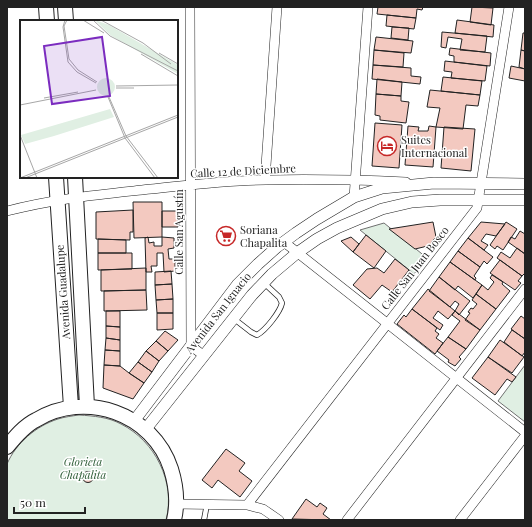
<svg xmlns="http://www.w3.org/2000/svg" width="532" height="527" viewBox="0 0 532 527" font-family="'Playfair Display',serif">
<rect width="100%" height="100%" fill="#fff"/>
<path fill="#e0efe3" stroke="#6f6f6f" d="M384,223L427,258L414,274L360,230Z
M525,365V422L498,401Z
M79,415C94,416 108,417 121,424C155,441 176,482 166,520H7V464C16,443 36,426 58,419C64,417 72,416 79,415Z"/>
<path fill="#f3c9c0" stroke="#222" d="M378,7H423L422,10L417,9L416,18L377,14Z
M472,7L493,8L491,25L470,22Z
M387,15L416,18L414,29L386,26Z
M457,20L494,25L493,37L455,33Z
M392,27L409,28L408,40L391,38Z
M442,32L487,36L485,52L460,50L462,39L448,37L446,48L441,47Z
M523,33H525V51L521,50Z
M376,37L413,41L411,53L374,50Z
M450,48L491,53L490,66L454,62V56L449,55Z
M374,50L404,53L403,67L373,65Z
M521,50L525,51V69L519,67Z
M445,61L487,66L485,81L451,78L452,72L444,71Z
M373,65L411,68V76L421,77L420,84L372,79Z
M511,66L525,69V81L509,78Z
M443,77L482,81L480,95L441,91Z
M377,79L402,82L401,96L376,94Z
M430,90L480,95L478,106L466,105L463,129L436,127L440,108L427,107Z
M376,94L401,96V101L409,102L406,123L380,120V116L375,115Z
M375,123L402,125L399,168L372,166Z
M408,126L419,127L418,131H428L429,126L436,127L433,167L405,165Z
M444,127L475,129L471,171L441,168Z
M133,202H162V237L134,238Z
M133,210V232H130V240L96,239V212Z
M162,211H178V227H162Z
M433,222L436,237L432,241V245L415,249L389,229Z
M481,222L505,224L496,236L486,234L481,241L488,245L484,250L468,238Z
M506,222L517,229L503,250L497,246L495,249L490,245Z
M520,231L525,234V254L508,242L511,237L515,239Z
M366,235L386,251L374,268L353,252Z
M148,237L149,243L154,242V246H162V237L174,238V248L168,249L169,259H175V271L164,272L163,253H157V266H151L152,272H146L145,238Z
M351,237L359,244L353,252L341,241Z
M468,238L493,257L487,264L484,261L480,267L458,251Z
M98,239L126,240V253H98Z
M517,248L525,254V273L522,276L497,258L501,252L510,258Z
M458,251L480,267L474,276L476,278L475,280L450,262Z
M98,253H132V269L98,270Z
M395,259L409,270L392,292L382,285L370,299L353,285L367,269L377,268L384,273Z
M500,260L522,276L518,281L521,283L515,290L490,273Z
M450,262L482,285L473,298L458,286L455,290L439,277Z
M146,268V290L101,291V270Z
M171,271L172,284L155,285V272Z
M492,275L503,282L502,284L510,291L496,309L476,294L482,285L488,290L494,282L490,278Z
M439,277L470,301L459,315L455,311L459,304L455,301L450,307L429,291Z
M172,284L173,299L156,300L155,285Z
M428,289L455,311L448,319L438,311L433,318L443,325L440,330L412,309Z
M146,290L147,310L104,311V291Z
M476,294L496,309L480,330L465,320L470,313L468,312L471,308L473,309L477,304L472,300Z
M173,299V313H157L156,300Z
M412,309L437,328L435,331L439,334L436,338L443,343L435,354L397,324L404,315L406,317Z
M106,311H120V327L106,326Z
M455,311L480,330L466,349L448,337L460,321L452,315Z
M157,313H173V329L157,330Z
M521,316L525,319V339L511,329Z
M106,326L120,327V340L106,338Z
M512,330L525,339V352L522,356L504,342Z
M165,331L178,340L168,351L156,341Z
M448,337L466,349L459,357L461,359L455,366L448,362L449,360L437,351Z
M106,338L120,340V351L105,350Z
M500,340L524,357L512,373L488,357Z
M156,341L168,351L159,361L146,351Z
M105,350L120,351V366L104,365Z
M146,351L159,361L152,372L138,362Z
M488,357L516,377L512,382L507,379L495,395L472,378Z
M138,362L152,372L144,383L129,373Z
M104,365L120,366L129,373L144,383L133,399L103,388Z
M226,449L245,463L239,471L252,481L240,497L218,480L212,488L202,480Z
M82.5 477a5.5 5.5 0 1 1 11 0a5.5 5.5 0 1 1-11 0Z
M306,499L317,507L320,503L327,508L323,514L331,520L292,519Z"/>
<g fill="none" stroke-linecap="round" stroke-linejoin="round">
<defs>
<path id="service" d="M233,318L251,332L257,335C266,330 280,312 282,303L279,297L264,283
M204,520L207,504"/>
<path id="minor" d="M190,7L191,346L203,355
M265,180L277,7
M354,197L368,7
M7,211C53,199 95,195 142,190C183,186 225,180 266,180C313,179 360,180 406,182
M284,242L525,432
M176,504L247,505L263,509L279,520
M247,505L477,208L509,7
M347,520L525,289
M460,520L525,436"/>
<path id="tertiary" d="M134,421L237,285L258,264L277,247L296,233L317,219L354,197L382,188L434,183L525,184
M145,430L252,295L272,274L297,253L317,239L337,228L382,209L412,202L440,200H525"/>
<path id="primary" d="M46,7L47,21
M65,7L66,21
M56,177L71,407
M75,177L87,406
M7,447C15,437 24,426 36,420C85,390 153,413 171,469C176,485 178,503 174,520"/>
</defs>
<use href="#service" stroke="#222" stroke-width="6"/>
<use href="#minor" stroke="#222" stroke-width="10"/>
<use href="#tertiary" stroke="#222" stroke-width="12"/>
<use href="#primary" stroke="#222" stroke-width="16"/>
<use href="#service" stroke="#fff" stroke-width="4.5"/>
<use href="#minor" stroke="#fff" stroke-width="9"/>
<use href="#tertiary" stroke="#fff" stroke-width="11"/>
<use href="#primary" stroke="#fff" stroke-width="14"/>
</g>
<defs>
<symbol id="hotel-ring" viewBox="-11 -11 22 22"><circle r="9.5" fill="#fff" stroke="#c62828" stroke-width="1.5"/><path d="M-6-4.5h1.5V1H6V5H4.5V3h-9V5H-6ZM-4 0a1.8 1.8 0 1 1 3.6 0ZM.5 0V-2.5h3Q6-2.5 6 0Z" fill="#c62828"/></symbol>
<symbol id="supermarket-ring" viewBox="-11 -11 22 22"><circle r="9.5" fill="#fff" stroke="#c62828" stroke-width="1.5"/><path d="M-6-5.5h2.5l.6 2H6L4.5 2H-2.5L-4.4-4H-6ZM-1.5 3.2a1.3 1.3 0 1 0 .1 0ZM3 3.2a1.3 1.3 0 1 0 .1 0Z" fill="#c62828"/></symbol>
</defs>
<g fill-rule="evenodd">
<use href="#hotel-ring" x="376" y="135" width="22" height="22"/>
<use href="#supermarket-ring" x="215" y="225" width="22" height="22"/>
</g>
<g text-anchor="middle" stroke-width="3" stroke-linejoin="round" paint-order="stroke">
<g font-size="11" fill="#222" stroke="#fff" text-anchor="start">
<text x="401" y="144">Suites<tspan x="401" dy="13">Internacional</tspan></text>
<text x="240" y="234">Soriana<tspan x="240" dy="13">Chapalita</tspan></text>
</g>
<g font-size="11" fill="#222" stroke="#fff">
<text transform="translate(243 171) rotate(-3)" y="4">Calle 12 de Diciembre</text>
<text transform="translate(179 232) rotate(-90)" y="4">Calle San Agustín</text>
<text transform="translate(415 268) rotate(-52)" y="4">Calle San Juan Bosco</text>
<text transform="translate(63 292) rotate(-94)" y="4">Avenida Guadalupe</text>
<text transform="translate(218 313) rotate(-52)" y="4">Avenida San Ignacio</text>
</g>
<g font-size="11" font-style="italic" fill="#2f5e38" stroke="#fff">
<text x="83" y="466">Glorieta<tspan x="83" dy="13">Chapalita</tspan></text>
</g>
</g>
<g transform="translate(20 20)">
<rect width="158" height="158" fill="#fff"/>
<path d="M75,0L89,5L158,45V54L90,15ZM77 67a9 9 0 1 1 18 0a9 9 0 1 1-18 0ZM90,89L94,97L34,116L5,124L1,115Z" fill="#e0efe3"/>
<path fill="none" stroke="#a7a7a7" stroke-width="1" d="M45,0L43,7L48,42L57,52L76,63M47,0L44,6L49,39L58,50L77,62M63,0L84,13M73,0L90,16L158,51M81,0L123,23L151,44M139,33L158,44M121,34L158,56M96,66L158,65M96,68H114M88,77L105,118L135,158M89,77L106,116L138,158M24,78L58,72M0,85L76,70M0,115L17,158M0,158L158,95M5,158L158,97"/>
<path fill="#7b2cbf" fill-opacity="0.15" stroke="#7b2cbf" stroke-width="2" d="M82,17L90,76L32,84L24,26Z"/>
<rect width="158" height="158" fill="none" stroke="#222" stroke-width="2"/>
</g>
<rect width="532" height="527" fill="none" stroke="#222222" stroke-width="16"/>
<path d="M14 507v6h71v-6" fill="none" stroke="#222222" stroke-width="2"/>
<text x="20" y="507" font-size="12" fill="#222222" stroke="#ffffff" stroke-width="3" paint-order="stroke">50 m</text>
</svg>
